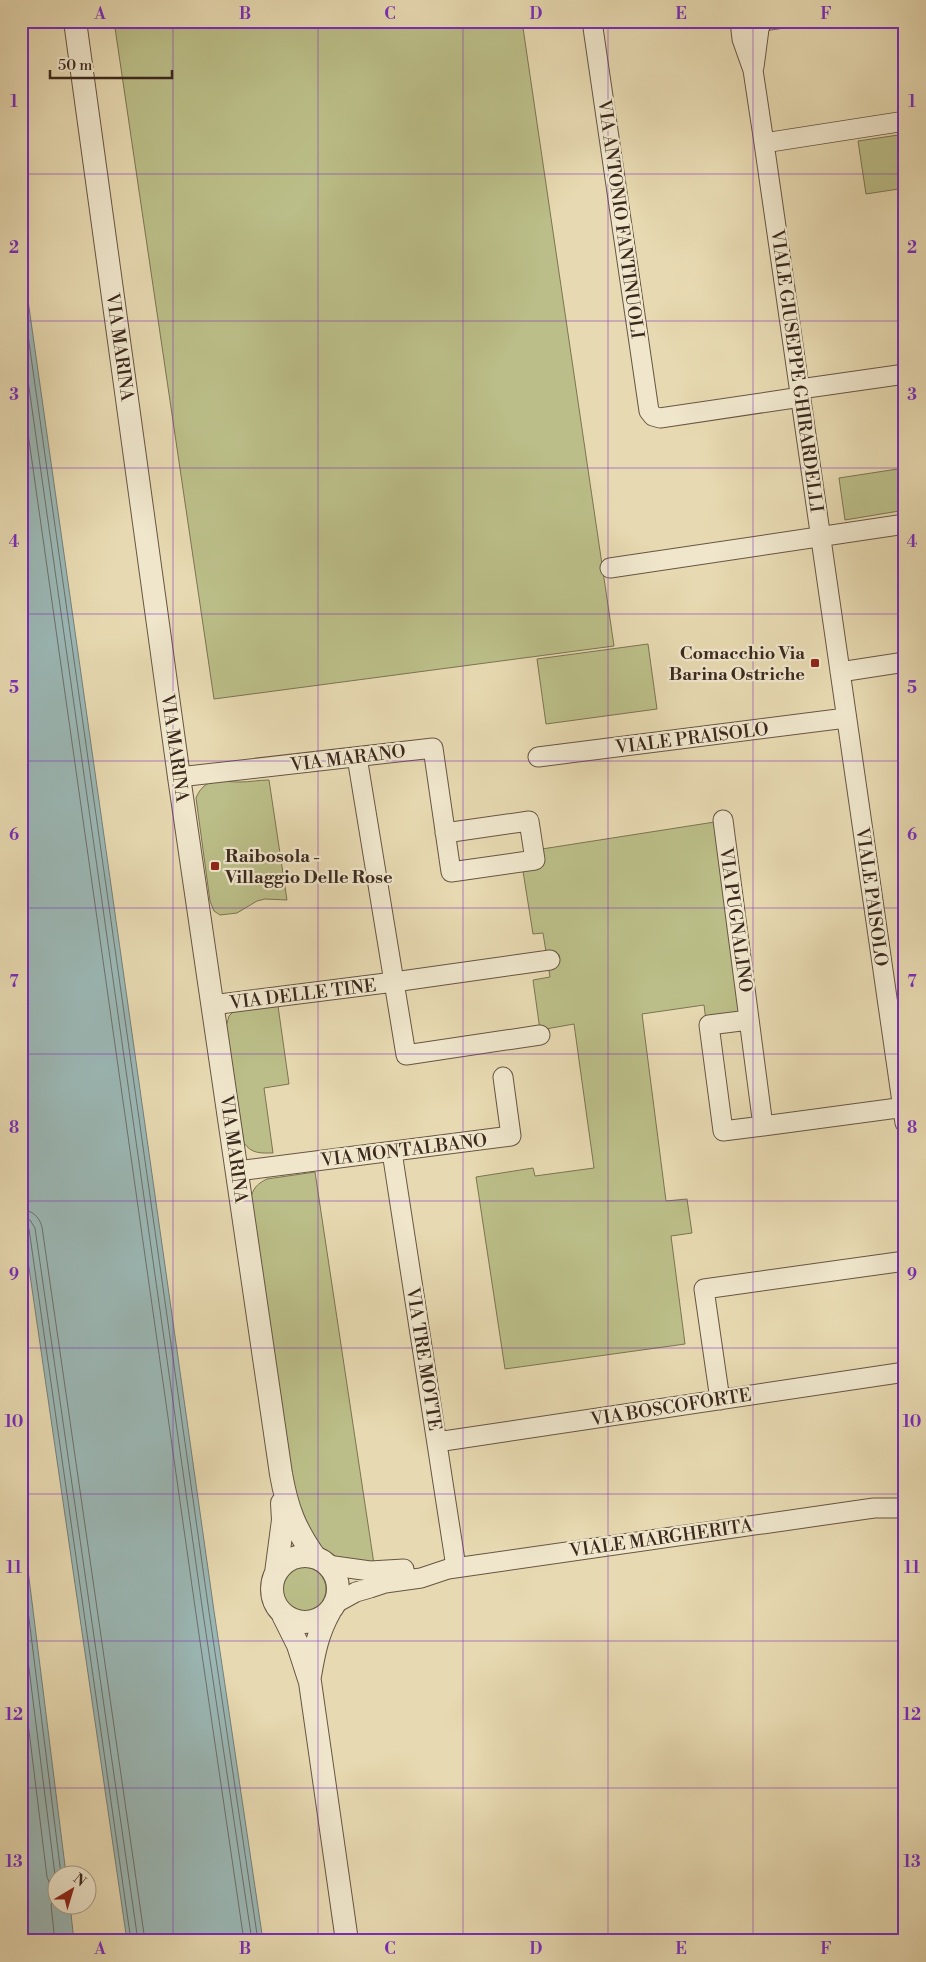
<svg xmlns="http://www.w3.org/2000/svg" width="926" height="1962" viewBox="0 0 926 1962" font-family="'Libre Bodoni',serif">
<rect width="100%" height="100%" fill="#e7d9b1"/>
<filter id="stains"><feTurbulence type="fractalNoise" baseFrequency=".004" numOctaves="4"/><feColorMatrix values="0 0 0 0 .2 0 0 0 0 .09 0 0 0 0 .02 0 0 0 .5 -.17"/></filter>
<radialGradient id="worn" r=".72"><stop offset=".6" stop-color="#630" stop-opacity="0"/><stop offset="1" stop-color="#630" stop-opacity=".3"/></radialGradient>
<path fill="#bbbe88" stroke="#7c7453" d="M114,21H522L614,646L214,699Z
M767,21H791L792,27L764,31Z
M905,134V188L866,194L858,141Z
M903,456H905V510L845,520L839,478L904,468Z
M648,644L657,709L546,724L537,659Z
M269,780L287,900L265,899L257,901L237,913L220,915L214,911L210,901L196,798C205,776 221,782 240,782C250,782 259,780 269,780Z
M721,821L747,1016L706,1021L704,1005L642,1014L666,1201L687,1199L692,1233L671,1236L685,1344L505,1369L476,1177L533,1168L535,1176L594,1168L574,1024L540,1030L533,980L550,977L543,933L533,934L522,865L542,849Z
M278,1006L289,1084L264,1088L273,1153C260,1153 252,1154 244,1143L226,1027L229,1016L233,1012Z
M315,1172L374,1564L335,1558L323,1552L298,1515L251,1199C252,1189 258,1183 267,1179Z
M282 1589a22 22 0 1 1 44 0a22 22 0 1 1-44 0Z"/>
<path fill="#9bb8b6" stroke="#757f79" d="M21,251L214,1611L263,1941H127L21,1213Z
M21,1514L66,1874H58V1904L70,1905L74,1941H21Z"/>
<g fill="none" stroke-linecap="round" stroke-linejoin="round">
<path stroke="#6c706a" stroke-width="1" d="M21,286L209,1612L258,1941
M21,331L203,1613L252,1941
M21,384L196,1614L244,1941
M21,1210C32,1210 39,1216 42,1227L145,1941
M21,1217L30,1220L35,1228L138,1941
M21,1223L26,1224L29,1229L131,1941
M21,1555L61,1874
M21,1605L55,1875L58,1881
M21,1666L47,1877L50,1884L56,1891L51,1905L55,1941"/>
<defs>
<path id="minor" d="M592,21L649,411L653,416L660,418L801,397
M740,21L742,39L753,70L764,143L905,1123
M754,67L759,29L762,21
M764,143L905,121
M800,389L905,374
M610,568L905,524
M840,672L905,662
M357,757L406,1055L540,1035
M538,757L846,718
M179,777L433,748L451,872L535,860L529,821L445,833
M723,820L763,1126L723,1131L709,1025L749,1020
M212,1005L394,982L550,960
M763,1126L905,1107
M392,1152L456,1567
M237,1171L511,1136L503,1077
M720,1400L704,1289L905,1261
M437,1442L905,1372
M327,1565L370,1571L404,1569
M336,1603L356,1592L370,1588L385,1583L421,1578L448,1569L874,1508H905"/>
<path id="tertiary" d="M75,21L179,777L281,1474C287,1508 295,1529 315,1557
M272 1589a33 33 0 1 1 66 0a33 33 0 1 1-66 0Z
M276,1573L283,1520L282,1503
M283,1615L298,1645L310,1682L347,1941
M310,1676C314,1652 318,1632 330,1611"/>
</defs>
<use href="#minor" stroke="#675543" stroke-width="21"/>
<use href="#tertiary" stroke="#675543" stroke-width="24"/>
<use href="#minor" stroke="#efe6cc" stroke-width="19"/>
<use href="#tertiary" stroke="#efe6cc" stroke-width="22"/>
</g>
<path fill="none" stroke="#7b2cbf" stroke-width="1" stroke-opacity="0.55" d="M173,21V1941M318,21V1941M463,21V1941M608,21V1941M753,21V1941M21,174H905M21,321H905M21,468H905M21,614H905M21,761H905M21,908H905M21,1054H905M21,1201H905M21,1348H905M21,1494H905M21,1641H905M21,1788H905"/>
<g fill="#8f2418" stroke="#efe6cc" stroke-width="2">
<rect x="810" y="658" width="10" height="10" rx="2.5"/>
<rect x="210" y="861" width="10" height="10" rx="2.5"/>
</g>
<g text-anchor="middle" stroke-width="4.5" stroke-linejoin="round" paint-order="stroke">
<g font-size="18" fill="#3c291e" stroke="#efe6cc">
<text transform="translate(621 219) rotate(82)" y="6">VIA ANTONIO FANTINUOLI</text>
<text transform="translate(120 347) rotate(82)" y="6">VIA MARINA</text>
<text transform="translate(797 371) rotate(82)" y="6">VIALE GIUSEPPE GHIRARDELLI</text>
<text transform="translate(692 738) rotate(-7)" y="6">VIALE PRAISOLO</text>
<text transform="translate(175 748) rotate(82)" y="6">VIA MARINA</text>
<text transform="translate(348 758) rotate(-7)" y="6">VIA MARANO</text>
<text transform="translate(872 897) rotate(82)" y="6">VIALE PAISOLO</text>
<text transform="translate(736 920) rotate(82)" y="6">VIA PUGNALINO</text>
<text transform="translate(303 994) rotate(-7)" y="6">VIA DELLE TINE</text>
<text transform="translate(234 1149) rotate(82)" y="6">VIA MARINA</text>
<text transform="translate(404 1150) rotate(-7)" y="6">VIA MONTALBANO</text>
<text transform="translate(424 1359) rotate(81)" y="6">VIA TRE MOTTE</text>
<text transform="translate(671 1407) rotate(-9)" y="6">VIA BOSCOFORTE</text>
<text transform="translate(661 1538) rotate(-8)" y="6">VIALE MARGHERITA</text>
</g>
<g font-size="18" font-weight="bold" fill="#3c291e" stroke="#efe6cc" text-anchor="end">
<text x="805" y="659">Comacchio Via<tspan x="805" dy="21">Barina Ostriche</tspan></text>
<text x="225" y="862" text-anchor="start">Raibosola -<tspan x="225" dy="21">Villaggio Delle Rose</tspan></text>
</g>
</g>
<rect width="926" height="1962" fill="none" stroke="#e7d9b1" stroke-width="55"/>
<g transform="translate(72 1890) rotate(38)"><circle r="24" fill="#efe6cc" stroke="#a79a86"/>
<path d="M0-4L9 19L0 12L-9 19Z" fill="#8f2418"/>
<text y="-8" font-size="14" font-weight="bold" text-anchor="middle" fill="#3c291e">N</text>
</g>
<path d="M50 70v8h122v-8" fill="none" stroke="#3c291e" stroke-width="2.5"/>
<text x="58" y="70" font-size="15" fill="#3c291e" stroke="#efe6cc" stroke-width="4" paint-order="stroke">50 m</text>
<rect x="28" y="28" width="870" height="1906" fill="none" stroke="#7b2cbf" stroke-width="2"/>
<g font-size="16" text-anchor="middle" font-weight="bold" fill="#7b2cbf">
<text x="100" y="19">A</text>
<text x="245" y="19">B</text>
<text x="390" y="19">C</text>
<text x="536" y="19">D</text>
<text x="681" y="19">E</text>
<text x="826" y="19">F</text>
<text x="14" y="107">1</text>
<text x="912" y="107">1</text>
<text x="14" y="253">2</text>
<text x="912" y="253">2</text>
<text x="14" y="400">3</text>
<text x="912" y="400">3</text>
<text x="14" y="547">4</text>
<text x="912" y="547">4</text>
<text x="14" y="693">5</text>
<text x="912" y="693">5</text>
<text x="14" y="840">6</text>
<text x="912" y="840">6</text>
<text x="14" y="987">7</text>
<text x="912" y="987">7</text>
<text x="14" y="1133">8</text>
<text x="912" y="1133">8</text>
<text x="14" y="1280">9</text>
<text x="912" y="1280">9</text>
<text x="14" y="1427">10</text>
<text x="912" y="1427">10</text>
<text x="14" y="1573">11</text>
<text x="912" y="1573">11</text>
<text x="14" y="1720">12</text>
<text x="912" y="1720">12</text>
<text x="14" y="1867">13</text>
<text x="912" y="1867">13</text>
<text x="100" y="1954">A</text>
<text x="245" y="1954">B</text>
<text x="390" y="1954">C</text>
<text x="536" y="1954">D</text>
<text x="681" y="1954">E</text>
<text x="826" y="1954">F</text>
</g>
<rect width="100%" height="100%" filter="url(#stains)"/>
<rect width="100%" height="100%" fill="url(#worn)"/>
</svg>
